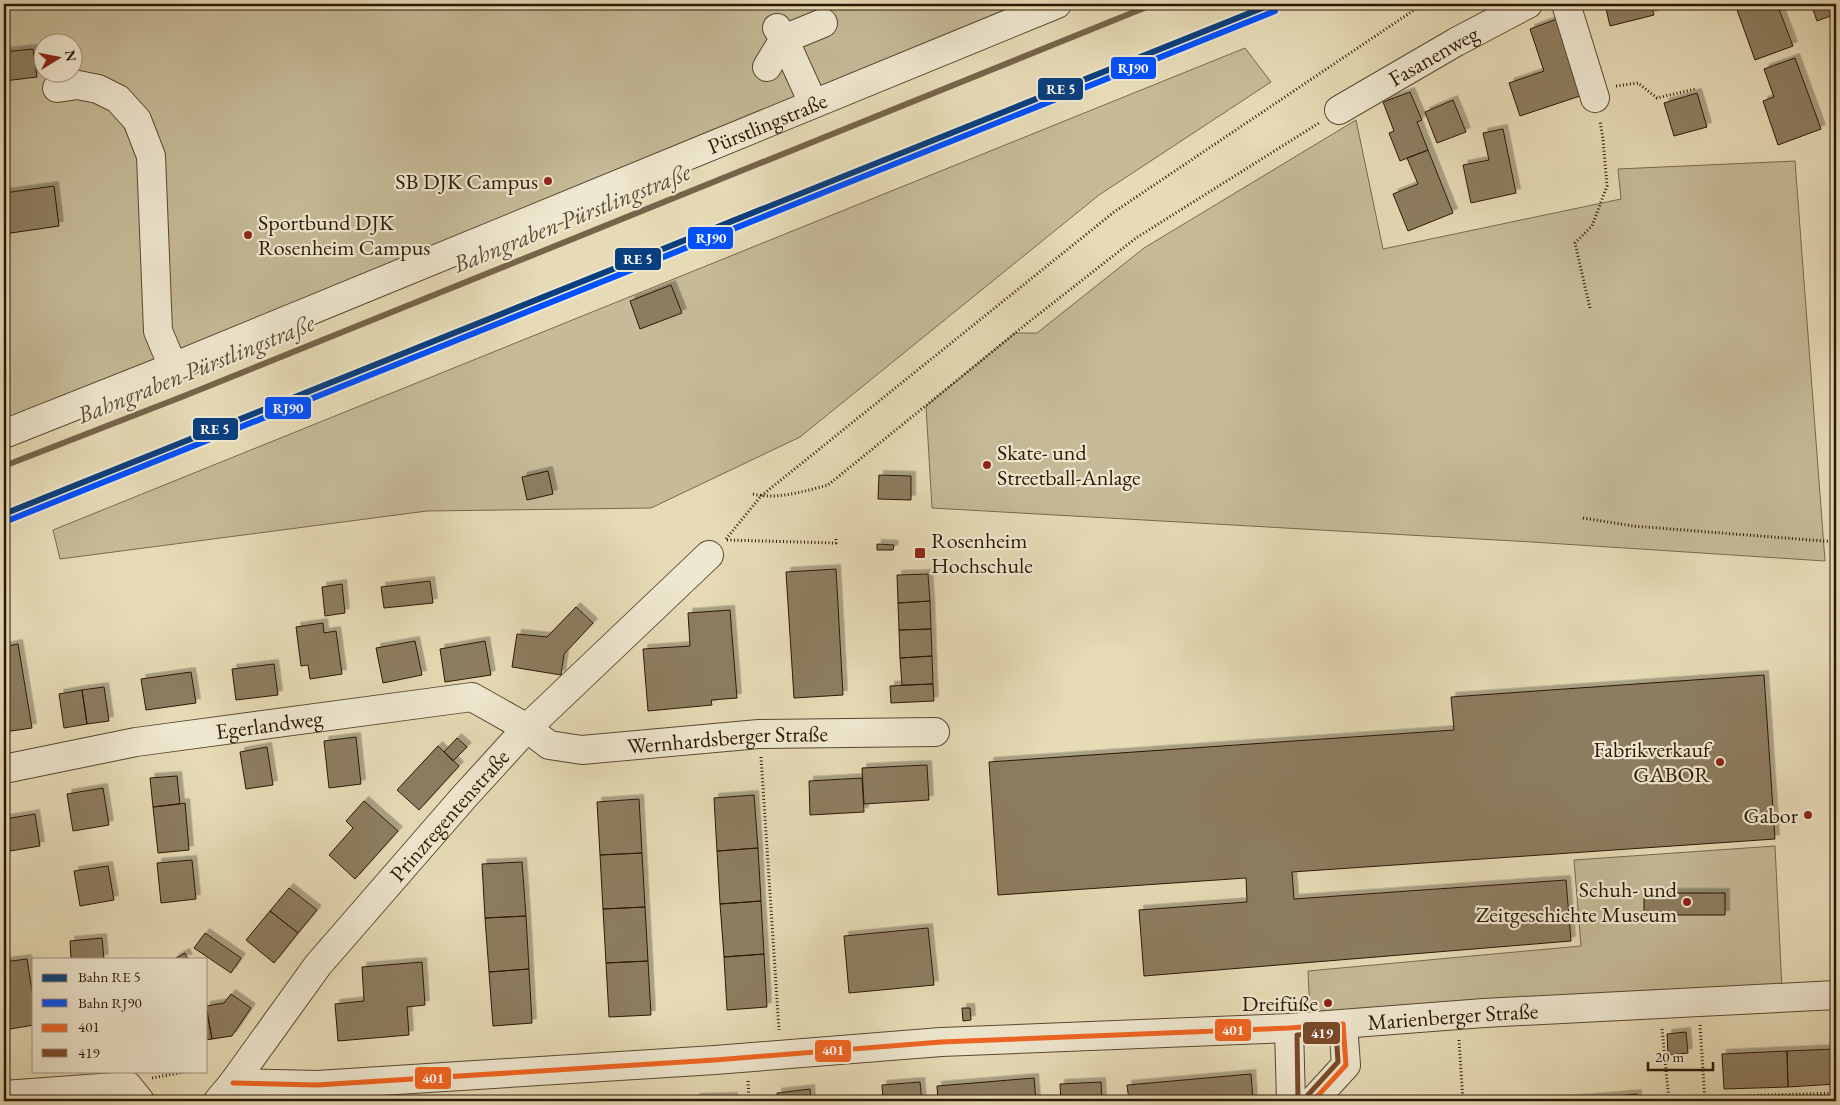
<svg xmlns="http://www.w3.org/2000/svg" width="1840" height="1105" viewBox="0 0 1840 1105" font-family="'EB Garamond',serif">
<defs>
<filter id="shadow"><feDropShadow dx="4.5" dy="-4.5" stdDeviation="0" flood-color="#0004"/></filter>
</defs>
<rect width="100%" height="100%" fill="#e6dbb6"/>
<filter id="stains"><feTurbulence type="fractalNoise" baseFrequency=".004" numOctaves="4"/><feColorMatrix values="0 0 0 0 .2 0 0 0 0 .09 0 0 0 0 .02 0 0 0 .5 -.17"/></filter>
<radialGradient id="worn" r=".72"><stop offset=".6" stop-color="#630" stop-opacity="0"/><stop offset="1" stop-color="#630" stop-opacity=".3"/></radialGradient>
<path fill="#c6ba98" stroke="#79684e" fill-rule="evenodd" d="M4,4H1057L4,434ZM42,42H72V72H42Z
M1245,48L1271,82L1099,195L800,437L651,508L427,511L60,559L53,530Z
M1356,120L1383,249L1621,199L1618,169L1795,161L1825,561L1532,542L932,508L926,406L1015,333H1037L1144,248Z
M1775,846L1782,989L1582,996L1310,1012L1308,971L1581,946L1574,860Z"/>
<g fill="none" stroke-linecap="round" stroke-linejoin="round">
<path stroke="#76644a" stroke-width="6" d="M4,466L184,396L1154,4"/>
</g>
<path fill="#8d7d61" stroke="#2c1704" filter="url(#shadow)" d="M1605,4H1651L1654,15L1610,26Z
M1744,4H1777L1793,46L1755,60L1736,7Z
M1811,4H1836V14L1817,21Z
M1557,19L1583,95L1520,116L1509,83L1544,71L1530,29Z
M33,49L37,77L4,81V52Z
M1795,58L1821,129L1778,145L1763,101L1774,97L1764,69Z
M1410,92L1422,120L1417,122L1428,150L1400,161L1389,133L1394,131L1383,102Z
M1697,93L1707,127L1674,136L1664,103Z
M1453,100L1466,132L1437,143L1425,112Z
M1503,129L1516,193L1471,203L1463,165L1489,160L1483,133Z
M1428,150L1453,213L1408,231L1393,194L1418,184L1407,158Z
M54,186L59,226L4,234V193Z
M671,285L682,313L640,329L630,301Z
M548,471L553,494L527,500L522,477Z
M879,475L911,476V500L878,499Z
M877,544L894,545L893,550H877Z
M836,569L843,695L794,698L786,572Z
M928,574L930,601L898,603L897,575Z
M430,581L433,603L384,608L381,587Z
M342,584L345,613L325,616L322,587Z
M930,601L931,629L899,630L898,603Z
M576,607L593,623L564,654L561,675L512,667L517,634L547,637Z
M730,610L737,698L711,700L712,705L648,711L643,649L690,646L688,613Z
M323,623L324,633L336,631L342,674L310,679L308,665L301,666L296,627Z
M931,629L932,656L900,658L899,630Z
M415,641L422,675L383,683L376,648Z
M485,641L491,675L445,682L440,649Z
M18,644L32,728L4,732V647Z
M932,656L933,684L902,685L900,658Z
M274,664L278,695L236,700L232,669Z
M191,672L196,703L146,710L141,679Z
M1764,675L1775,839L1292,872L1294,899L1566,880L1571,941L1144,976L1139,910L1247,902L1246,878L998,895L989,762L1454,730L1451,697Z
M933,684L934,701L891,703L890,686Z
M104,687L109,721L87,724L82,690Z
M82,690L87,724L64,728L59,694Z
M356,737L361,784L329,788L324,741Z
M457,738L467,747L453,761L444,752Z
M438,746L459,766L419,810L397,790Z
M267,747L273,785L246,789L240,752Z
M927,765L929,800L864,804L862,768Z
M177,776L180,804L153,807L150,778Z
M862,778L864,812L810,815L809,781Z
M103,788L109,825L73,831L67,794Z
M754,795L758,848L717,851L714,798Z
M639,799L642,853L600,855L597,802Z
M364,801L398,831L355,879L329,855L353,828L346,821Z
M185,803L189,850L158,853L153,807Z
M35,814L40,846L10,851L5,819Z
M758,848L761,901L720,904L717,851Z
M642,853L645,907L603,909L600,855Z
M192,860L196,899L161,903L157,863Z
M522,862L526,916L485,918L482,864Z
M108,866L114,900L80,906L74,871Z
M289,888L317,910L298,933L270,911Z
M1644,893H1725V915H1644Z
M761,901L764,954L724,957L720,904Z
M645,907L648,961L606,963L603,909Z
M270,911L298,933L274,963L246,940Z
M526,916L529,969L489,972L485,918Z
M928,928L934,985L849,993L844,936Z
M205,933L241,958L231,973L194,948Z
M102,938L104,959H71L70,941Z
M185,953L188,959H174Z
M764,954L767,1007L727,1010L724,957Z
M27,959L34,1003V1025L4,1030V962Z
M648,961L651,1015L609,1017L606,963Z
M422,962L425,1005L407,1007L409,1035L338,1041L335,1004L364,1001L362,967Z
M529,969L532,1023L493,1026L489,972Z
M231,994L251,1008L232,1036L212,1039L206,1006L224,1003Z
M206,1006L212,1039L206,1040Z
M962,1008H970L971,1020L963,1021Z
M1686,1032L1688,1053L1668,1055L1667,1034Z
M1836,1049V1084L1788,1087L1787,1051Z
M1787,1051L1788,1087L1724,1089L1722,1054Z
M1251,1074L1253,1101H1129L1127,1085Z
M1034,1078L1036,1101H938L937,1086Z
M920,1082L922,1101H883L882,1085Z
M1101,1082L1102,1101H1061L1060,1084Z
M810,1089L811,1101H778L777,1093Z
M1637,1094V1101H1554L1616,1096Z
M733,1097V1101H695V1098Z"/>
<g fill="none" stroke-linecap="round" stroke-linejoin="round">
<defs>
<g id="minor">
<path d="M1566,4L1595,98"/>
<path d="M767,67L784,39L777,28"/>
<path d="M57,88L78,85L98,89L118,99L137,120L151,156L158,331L173,367"/>
<path d="M813,103L784,39L823,23"/>
<path id="s1" d="M1339,110L1456,42L1528,4"/>
<path id="s2" d="M4,434L173,367L1057,4"/>
<path id="s3" d="M4,769L136,742L472,697L527,728L549,745L582,750L759,734L935,732"/>
<path d="M1289,1028L1291,1101"/>
<path id="s4" d="M233,1083L317,1085L715,1060L941,1042L1289,1028L1484,1013L1836,995"/>
<path d="M4,1095L128,1086L140,1101"/>
<path id="s5" d="M218,1101L233,1083L318,965L464,797L527,728L709,555"/>
<path d="M1313,1101L1346,1065L1343,1024"/>
</g>
</defs>
<use href="#minor" stroke="#5a4830" stroke-width="30"/>
<path stroke="#2c1704" stroke-width="3" stroke-dasharray="1 2.5" stroke-linecap="butt" d="M1616,86L1638,83L1657,98L1695,89
M1590,308L1575,243L1592,226L1607,186L1603,139L1600,121
M753,494C778,500 805,491 828,485L1030,321L1136,238L1319,123
M1583,518L1633,526L1836,542
M726,539L761,496L1114,212L1423,4
M727,540L836,543V537
M761,757L779,1030
M1286,995L1287,1005
M1700,1025L1705,1101
M1662,1029L1669,1101
M1459,1040L1463,1101
M152,1078L190,1071
M748,1081L749,1101
M1705,1097L1836,1093"/>
<use href="#minor" stroke="#efe8d0" stroke-width="28"/>
<defs>
<path id="bus-1" d="M233,1083L317,1085L715,1060L941,1042L1289,1028L1343,1024L1346,1065L1313,1101"/>
<path id="bus-2" d="M1298,1101L1297,1035L1336,1032L1338,1062L1307,1096"/>
</defs>
<use href="#bus-1" stroke="#efe8d0" stroke-width="9"/>
<use href="#bus-2" stroke="#efe8d0" stroke-width="9"/>
<use href="#bus-1" stroke="#f26522" stroke-width="5"/>
<use href="#bus-2" stroke="#7a4b2a" stroke-width="5"/>
<defs>
<path id="rail-1" d="M4,514L1272,4"/>
<path id="rail-2" d="M7,521L1275,11"/>
</defs>
<use href="#rail-1" stroke="#efe8d0" stroke-width="10"/>
<use href="#rail-2" stroke="#efe8d0" stroke-width="10"/>
<use href="#rail-1" stroke="#093f7f" stroke-width="6"/>
<use href="#rail-2" stroke="#0050ff" stroke-width="6"/>
</g>
<g fill="#8f2418" stroke="#efe8d0" stroke-width="2">
<circle cx="548" cy="181" r="5"/>
<circle cx="248" cy="235" r="5"/>
<circle cx="987" cy="465" r="5"/>
<rect x="914" y="547" width="12" height="12" rx="2.5"/>
<circle cx="1720" cy="762" r="5"/>
<circle cx="1808" cy="815" r="5"/>
<circle cx="1687" cy="902" r="5"/>
<circle cx="1328" cy="1003" r="5"/>
</g>
<g text-anchor="middle" stroke-width="4.5" stroke-linejoin="round" paint-order="stroke">
<g font-size="22" fill="#2c1704" stroke="#efe8d0">
<text dy="8" stroke="none"><textPath href="#s1" startOffset="109">Fasanenweg</textPath></text>
<text dy="8" stroke="none"><textPath href="#s2" startOffset="824">Pürstlingstraße</textPath></text>
<text dy="8" stroke="none"><textPath href="#s3" startOffset="269">Egerlandweg</textPath></text>
<text dy="8" stroke="none"><textPath href="#s3" startOffset="744">Wernhardsberger Straße</textPath></text>
<text dy="8" stroke="none"><textPath href="#s5" startOffset="368">Prinzregentenstraße</textPath></text>
<text dy="8" stroke="none"><textPath href="#s4" startOffset="1222">Marienberger Straße</textPath></text>
</g>
<g font-size="22" fill="#2c1704" stroke="#efe8d0" text-anchor="end">
<text x="538" y="189">SB DJK Campus</text>
<text x="258" y="230" text-anchor="start">Sportbund DJK<tspan x="258" dy="25">Rosenheim Campus</tspan></text>
<text x="997" y="460" text-anchor="start">Skate- und<tspan x="997" dy="25">Streetball-Anlage</tspan></text>
<text x="931" y="548" text-anchor="start">Rosenheim<tspan x="931" dy="25">Hochschule</tspan></text>
<text x="1710" y="757">Fabrikverkauf<tspan x="1710" dy="25">GABOR</tspan></text>
<text x="1798" y="823">Gabor</text>
<text x="1677" y="897">Schuh- und<tspan x="1677" dy="25">Zeitgeschichte Museum</tspan></text>
<text x="1318" y="1011">Dreifüße</text>
</g>
<g font-size="24" font-style="italic" fill="#5d4b33" stroke="#efe8d0">
<text transform="translate(572 218) rotate(-22)" y="8">Bahngraben Pürstlingstraße</text>
<text transform="translate(196 369) rotate(-22)" y="8">Bahngraben Pürstlingstraße</text>
</g>
</g>
<g stroke="#efe8d0" stroke-width="2">
<rect x="1110" y="56" width="47" height="24" rx="5" fill="#0050ff"/>
<rect x="1037" y="77" width="47" height="24" rx="5" fill="#093f7f"/>
<rect x="687" y="226" width="47" height="24" rx="5" fill="#0050ff"/>
<rect x="614" y="247" width="48" height="24" rx="5" fill="#093f7f"/>
<rect x="264" y="396" width="48" height="24" rx="5" fill="#0050ff"/>
<rect x="192" y="417" width="47" height="24" rx="5" fill="#093f7f"/>
<rect x="1214" y="1018" width="38" height="24" rx="5" fill="#f26522"/>
<rect x="1302" y="1021" width="39" height="24" rx="5" fill="#7a4b2a"/>
<rect x="814" y="1039" width="38" height="24" rx="5" fill="#f26522"/>
<rect x="414" y="1066" width="38" height="24" rx="5" fill="#f26522"/>
</g>
<g font-size="14" text-anchor="middle" font-weight="bold" fill="#fff">
<text x="1133" y="73">RJ90</text>
<text x="1061" y="94">RE 5</text>
<text x="711" y="243">RJ90</text>
<text x="638" y="264">RE 5</text>
<text x="288" y="413">RJ90</text>
<text x="215" y="434">RE 5</text>
<text x="1233" y="1035">401</text>
<text x="1322" y="1038">419</text>
<text x="833" y="1055">401</text>
<text x="433" y="1083">401</text>
</g>
<rect width="1840" height="1105" fill="none" stroke="#e6dbb6" stroke-width="20"/>
<rect x="5" y="5" width="1830" height="1095" fill="none" stroke="#2c1704" stroke-width="2.5"/>
<rect x="10" y="10" width="1820" height="1085" fill="none" stroke="#2c1704"/>
<rect x="32" y="958" width="175" height="115" fill="#efe8d0" stroke="#a1947e"/>
<rect x="42" y="974" width="25" height="8" fill="#093f7f" stroke="#a1947e"/>
<text x="78" y="982" font-size="15" fill="#2c1704">Bahn RE 5</text>
<rect x="42" y="999" width="25" height="8" fill="#0050ff" stroke="#a1947e"/>
<text x="78" y="1008" font-size="15" fill="#2c1704">Bahn RJ90</text>
<rect x="42" y="1024" width="25" height="8" fill="#f26522" stroke="#a1947e"/>
<text x="78" y="1032" font-size="15" fill="#2c1704">401</text>
<rect x="42" y="1049" width="25" height="8" fill="#7a4b2a" stroke="#a1947e"/>
<text x="78" y="1058" font-size="15" fill="#2c1704">419</text>
<g transform="translate(58 58) rotate(80)"><circle r="24" fill="#efe8d0" stroke="#a1947e"/>
<path d="M0-4L9 19L0 12L-9 19Z" fill="#8f2418"/>
<text y="-8" font-size="14" font-weight="bold" text-anchor="middle" fill="#2c1704">N</text>
</g>
<path d="M1648 1062v8h65v-8" fill="none" stroke="#2c1704" stroke-width="2.5"/>
<text x="1655" y="1062" font-size="15" fill="#2c1704" stroke="#efe8d0" stroke-width="4" paint-order="stroke">20 m</text>
<rect width="100%" height="100%" filter="url(#stains)"/>
<rect width="100%" height="100%" fill="url(#worn)"/>
</svg>
